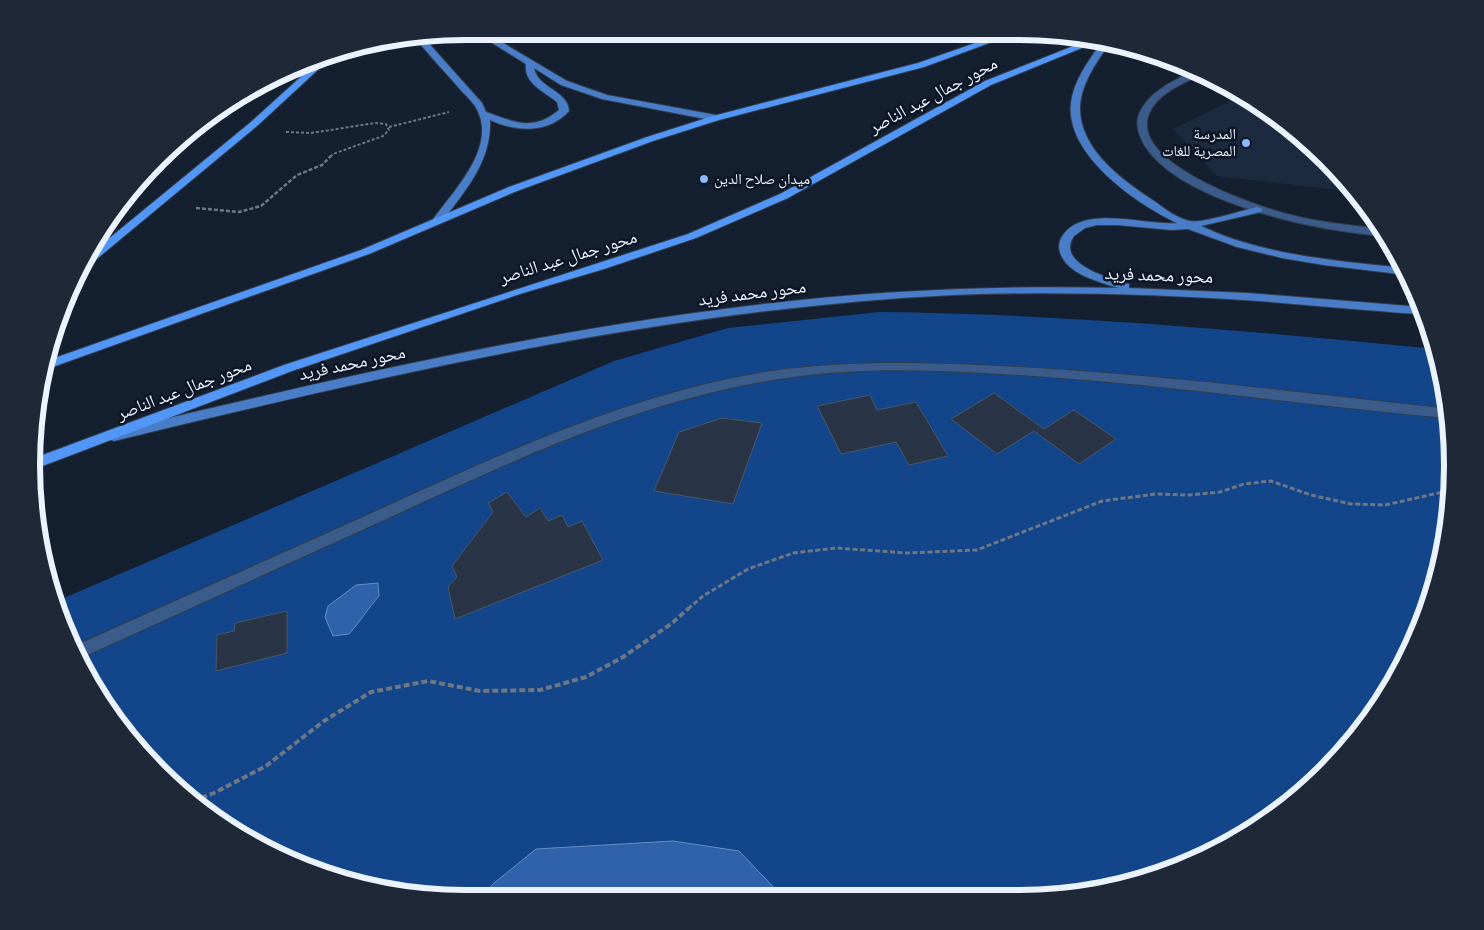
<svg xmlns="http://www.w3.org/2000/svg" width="1484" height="930" viewBox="0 0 1484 930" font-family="'Source Sans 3','Noto Naskh Arabic',sans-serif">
<rect width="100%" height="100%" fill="#142030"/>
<path fill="#1b2a3f" d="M1240,96L1283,121L1345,179L1354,192L1217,176L1173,129Z"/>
<path fill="#124589" d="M879,312C1065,314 1250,331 1435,349L1449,409L1452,494L1438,578L1408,657L1363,729L1283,809L1211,854L1132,884L1048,898L409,895L299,866L201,809L104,706L57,601L614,361L728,328Z"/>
<path fill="#2f62aa" stroke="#678ec4" d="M378,583L379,596C368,608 360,622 349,634L333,636L325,617L328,606L356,585Z
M673,841L739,851L783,897L484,895L493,884L536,849Z"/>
<path fill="#293546" stroke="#4a5769" d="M994,393L1044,429L1074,410L1116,439L1079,464L1034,431L997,454L951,419Z
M870,395L877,410L916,402L948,456L909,465L896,442L841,454L817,406Z
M722,418L762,423L733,504L654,491L679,432Z
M507,492L526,517L540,508L548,521L562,515L568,527L582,521L603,560L455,619L448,587L457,577L452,566L493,512L488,503Z
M287,611V653L216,671L217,635L234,631L235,623Z"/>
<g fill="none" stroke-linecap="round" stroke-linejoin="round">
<defs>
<path id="minor" d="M902,363C1085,365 1267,389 1449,409V418C1300,405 1151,382 1001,374C930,370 858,367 787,378C644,398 514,460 384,520C284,565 185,611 85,656L82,657L77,645C172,602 268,560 363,517C493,458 624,395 765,372C811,365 856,363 902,363Z"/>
<path id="tertiary" d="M1196,70L1202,74C1184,83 1163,91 1152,108C1119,159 1251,204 1283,213C1315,222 1348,225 1381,229L1386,236C1376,236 1365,234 1356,233C1297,226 1178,198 1145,146C1139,136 1135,125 1139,114C1149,91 1175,80 1196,70Z"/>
<path id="secondary" d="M473,31H483L567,81L607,95L716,115L721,118L716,121L602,99L561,85L534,68C538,89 568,90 569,111C548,134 516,132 490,120C492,162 464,192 441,223H433L432,221C453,191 500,146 475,106C471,100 464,94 459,88C445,72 430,56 416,39L424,38L482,103L486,112C514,122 533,132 559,110L557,102C545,92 523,83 526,64Z
M1102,42L1109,44C1096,63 1080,85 1080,109C1080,151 1126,183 1157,203C1166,210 1179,219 1190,221C1201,224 1244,210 1257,207L1261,208L1262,210L1261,212L1201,226C1261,255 1338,261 1404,268L1407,275L1324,265L1282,258L1237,247L1188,229L1171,230L1118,225H1097L1085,228L1074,236C1055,264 1111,279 1129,284V288L1247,293L1421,307L1425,314C1405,314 1385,311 1365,310C1330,307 1294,304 1259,301C1157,294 1054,291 953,295C668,309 390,374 114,441L109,439L107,436L109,433L114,431C321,382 529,333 740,307C866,291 991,285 1118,288C1100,282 1071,275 1062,257C1058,250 1058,242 1063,235C1085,204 1146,226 1177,223C1137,204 1065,155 1071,103C1074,80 1089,60 1102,42Z"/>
<path id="primary" d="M1001,34L1011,35L924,67L719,120L653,141L517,191L369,254L47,369L49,360L361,250L509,187L647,137L713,116L918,63Z
M1091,39L1099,41L991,85L788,198L696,238L604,269L523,293L292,371L32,470V459L284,365L688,234L780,194L985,81Z
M336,53L257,126L93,262L88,263L95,250L251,122L326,54Z"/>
</defs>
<use href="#minor" stroke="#323e4d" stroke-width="2"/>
<use href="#tertiary" stroke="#323e4d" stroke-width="2"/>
<use href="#secondary" stroke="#323e4d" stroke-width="2"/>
<use href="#primary" stroke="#323e4d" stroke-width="2"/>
<path stroke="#6d7785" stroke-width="2" stroke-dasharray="3 2" stroke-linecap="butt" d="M389,127L449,112
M286,132L311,133L375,123L386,124L389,130L383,136L333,154L330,157"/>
<path stroke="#6d7785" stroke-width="2.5" stroke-dasharray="4 2" stroke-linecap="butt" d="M196,208L239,212L261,206L297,175L322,165L331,156"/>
<path stroke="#6d7785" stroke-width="3" stroke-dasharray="5 2.5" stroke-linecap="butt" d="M688,609L703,596L748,569L793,553L836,548L907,553L977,550L1102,501L1156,494L1189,495L1220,492L1244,484L1271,481L1311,495L1351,504L1385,505L1452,490"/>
<path stroke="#6d7785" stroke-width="4" stroke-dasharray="6 3" stroke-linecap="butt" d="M193,801L214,793L266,766L324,721L371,692L428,681L480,691L540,690L586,677L623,657L671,624L689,608"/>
<use href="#minor" fill="#3b5c8a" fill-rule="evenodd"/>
<use href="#tertiary" fill="#3b5c8a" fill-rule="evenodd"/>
<use href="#secondary" fill="#497dc8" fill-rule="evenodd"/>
<use href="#primary" fill="#5297f7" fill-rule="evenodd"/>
</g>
<g fill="#8bb9fc" stroke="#0c1626" stroke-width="2">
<circle cx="1246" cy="143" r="5"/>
<circle cx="704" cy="179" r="5"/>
</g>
<g text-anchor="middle" stroke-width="5" stroke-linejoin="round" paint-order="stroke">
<g font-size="15" fill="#ebf3ff" stroke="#0c1626" text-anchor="end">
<text x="1236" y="139">المدرسة<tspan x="1236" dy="17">المصرية للغات</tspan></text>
<text x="714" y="184" text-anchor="start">ميدان صلاح الدين</text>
</g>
<g font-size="18" fill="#ebf3ff" stroke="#0c1626">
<text transform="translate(933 95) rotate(-28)" y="6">محور جمال عبد الناصر</text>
<text transform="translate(568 257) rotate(-17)" y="6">محور جمال عبد الناصر</text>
<text transform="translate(1159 275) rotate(2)" y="6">محور محمد فريد</text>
<text transform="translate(752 293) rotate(-7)" y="6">محور محمد فريد</text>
<text transform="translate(352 363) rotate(-12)" y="6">محور محمد فريد</text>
<text transform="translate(184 389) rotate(-21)" y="6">محور جمال عبد الناصر</text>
</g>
</g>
<path d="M0 0H1484V930H0ZM465 40H1019A425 425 0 0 1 1444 465V465A425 425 0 0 1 1019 890H465A425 425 0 0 1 40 465V465A425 425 0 0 1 465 40Z" fill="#1e2837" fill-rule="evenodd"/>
<path fill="none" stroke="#ebf3ff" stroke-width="6" d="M465 40H1019A425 425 0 0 1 1444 465V465A425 425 0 0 1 1019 890H465A425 425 0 0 1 40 465V465A425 425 0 0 1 465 40Z"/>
</svg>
